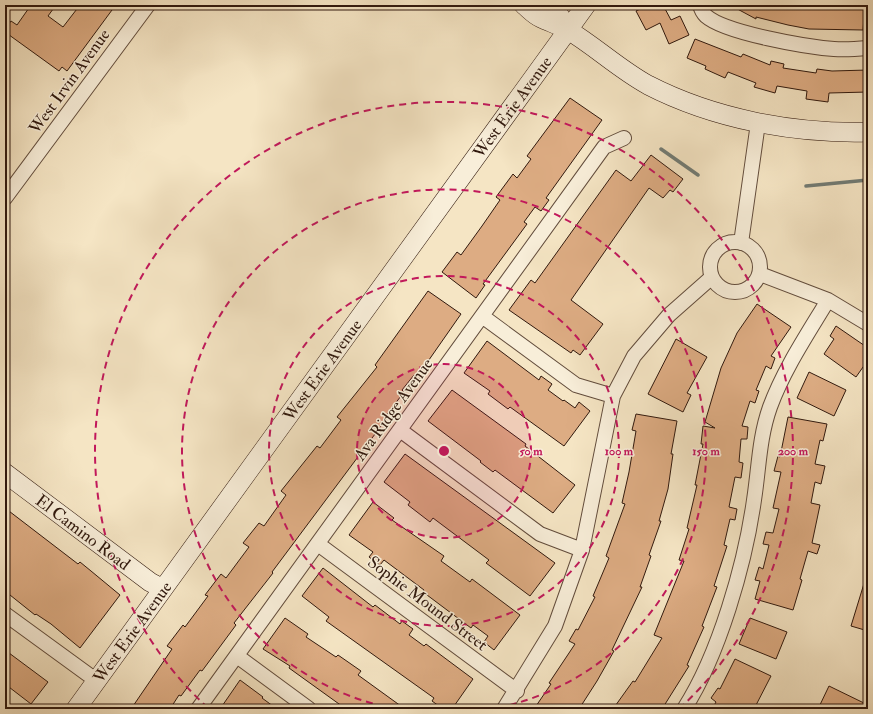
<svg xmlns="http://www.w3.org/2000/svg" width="873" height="714" font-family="'IM FELL Double Pica',serif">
<rect width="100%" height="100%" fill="#f5e5c4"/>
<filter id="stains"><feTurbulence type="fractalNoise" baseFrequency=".005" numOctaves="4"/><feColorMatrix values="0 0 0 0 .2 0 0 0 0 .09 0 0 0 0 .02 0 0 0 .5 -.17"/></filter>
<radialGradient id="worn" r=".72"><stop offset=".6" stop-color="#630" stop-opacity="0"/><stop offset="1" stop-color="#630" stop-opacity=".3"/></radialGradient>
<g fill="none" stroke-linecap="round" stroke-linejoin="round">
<path stroke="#727c75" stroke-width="3.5" d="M 661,149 L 698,175
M 806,186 L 868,180"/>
</g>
<path fill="#ddac83" stroke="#31190e" d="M 31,5 L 56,5 L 48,16 L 63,27 L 80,5 L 105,5 L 112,10 L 67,71 L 62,67 L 59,71 L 5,32 L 5,29 L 11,21 L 17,25 Z
M 648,5 L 663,5 L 671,20 L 680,16 L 689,35 L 669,44 L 660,23 L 646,30 L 636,11 Z
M 730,5 L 815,5 L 814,7 L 841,9 L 841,5 L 865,5 L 863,30 L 809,29 L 788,25 L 756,17 L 756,19 Z
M 695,39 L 741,57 L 743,54 L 770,65 L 771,61 L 784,64 L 783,68 L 816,73 L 817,69 L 832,71 L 868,70 L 868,92 L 829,93 L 828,102 L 806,99 L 807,91 L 777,86 L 775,93 L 754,87 L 756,83 L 728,72 L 725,78 L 705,69 L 706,66 L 687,58 Z
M 570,98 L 602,120 L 546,198 L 549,200 L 541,211 L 535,207 L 524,222 L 527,224 L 483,284 L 485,285 L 476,298 L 442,272 L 457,252 L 461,255 L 482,226 L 500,200 L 496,197 L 513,174 L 517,178 L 531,159 L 527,156 Z
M 651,155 L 683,179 L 673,192 L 670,190 L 663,198 L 649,188 L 571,300 L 603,324 L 580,355 L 573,350 L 571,353 L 509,310 L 531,280 L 535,283 L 616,170 L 631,181 Z
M 428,291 L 461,314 L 424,367 L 427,368 L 419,379 L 414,375 L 402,390 L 404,392 L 385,417 L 387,418 L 272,572 L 273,573 L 234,623 L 236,625 L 202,671 L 200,670 L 181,696 L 179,695 L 170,709 L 131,709 L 172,649 L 167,646 L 183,625 L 185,627 L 208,596 L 205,595 L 221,574 L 226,578 L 249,547 L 243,543 L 259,523 L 264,526 L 286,495 L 281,491 L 317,446 L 320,448 L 341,420 L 337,417 L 377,367 L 375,365 Z
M 757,304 L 791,327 L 771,356 L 775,358 L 771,369 L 766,366 L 756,390 L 759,391 L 755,403 L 750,401 L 742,426 L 748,427 L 747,439 L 741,439 L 739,462 L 743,463 L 741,478 L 735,477 L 729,507 L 737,509 L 735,520 L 730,519 L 724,545 L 727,546 L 714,586 L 717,587 L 702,626 L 704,627 L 687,665 L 689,666 L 662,709 L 613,709 L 633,681 L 635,682 L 662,638 L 654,635 L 684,561 L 679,560 L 689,529 L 687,528 L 697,485 L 695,485 L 703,444 L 701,444 L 703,426 L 715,428 L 705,422 L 721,368 L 737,333 Z
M 836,326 L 868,348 L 868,360 L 856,377 L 824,354 L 834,339 L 830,336 Z
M 676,339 L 707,357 L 687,393 L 691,395 L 683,412 L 648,394 Z
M 487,341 L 539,380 L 541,376 L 552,384 L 548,390 L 563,401 L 564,400 L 575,408 L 579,402 L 590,411 L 564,446 L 510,407 L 508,409 L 488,394 L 490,391 L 464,373 Z
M 809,372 L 846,390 L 834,416 L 797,398 Z
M 452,390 L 526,444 L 525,446 L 575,485 L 553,513 L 495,470 L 493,472 L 480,462 L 481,461 L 428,421 Z
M 636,414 L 677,421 L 671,454 L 673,454 L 668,489 L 659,521 L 661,521 L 649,555 L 651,556 L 640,587 L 642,587 L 612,650 L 614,651 L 597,681 L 579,709 L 534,709 L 551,684 L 549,683 L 575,644 L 569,641 L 576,629 L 578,630 L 595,597 L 593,596 L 609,558 L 606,556 L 625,504 L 622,503 L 629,472 L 636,431 L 632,430 Z
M 788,417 L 827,424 L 823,441 L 820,440 L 815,464 L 825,466 L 821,484 L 815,482 L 811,503 L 820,505 L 812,543 L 820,545 L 817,554 L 808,551 L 800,579 L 802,580 L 793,610 L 755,599 L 760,581 L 755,580 L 759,567 L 763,569 L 769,545 L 763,544 L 766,532 L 773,533 L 779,509 L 773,508 L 781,472 L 774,471 L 778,456 L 780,457 Z
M 405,454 L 555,563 L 530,596 L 486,563 L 489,560 L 433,518 L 430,522 L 408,505 L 410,502 L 384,482 Z
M 373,502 L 394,518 L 392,520 L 444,556 L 441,561 L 470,582 L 472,579 L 520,615 L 494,650 L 484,642 L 488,636 L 473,625 L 471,628 L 423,592 L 424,590 L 384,560 L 380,565 L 369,557 L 373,552 L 349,535 Z
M 5,508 L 78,564 L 80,562 L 91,571 L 120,595 L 80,648 L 51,624 L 36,614 L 35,615 L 5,591 Z
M 323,568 L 373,607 L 375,605 L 400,624 L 402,621 L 413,629 L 409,635 L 424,646 L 426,644 L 473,679 L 452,709 L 447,705 L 443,709 L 432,701 L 434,698 L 326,621 L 329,617 L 302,596 Z
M 866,577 L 868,578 L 868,631 L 851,626 Z
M 285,618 L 308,634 L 306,637 L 336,657 L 338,655 L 361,671 L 358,675 L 405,709 L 346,709 L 289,668 L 290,666 L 263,649 Z
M 750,618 L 787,632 L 776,659 L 739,644 Z
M 5,650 L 48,682 L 31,704 L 5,684 Z
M 735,659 L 771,676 L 754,709 L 712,709 L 716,702 L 711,698 L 718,688 L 720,689 Z
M 240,680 L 263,697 L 262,698 L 277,709 L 220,709 Z
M 829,686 L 868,705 L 868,709 L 818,709 Z"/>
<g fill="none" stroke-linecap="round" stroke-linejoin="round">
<g stroke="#624c3c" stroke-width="16">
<path id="street" d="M 700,5 C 701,9 703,13 706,16 C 725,33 807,47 834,49 C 845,50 857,49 868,48
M 5,198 L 148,5
M710 267a25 25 0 1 1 50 0a25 25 0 1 1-50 0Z
M 741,243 L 758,123
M 760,274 L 828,300 L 868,324
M 482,316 L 576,385 L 613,396
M 400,430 L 540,534 L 582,550
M 318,544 L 517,691
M 5,614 L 97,681
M 237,656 L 309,709
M 198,709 L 604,147 L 624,138
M 504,709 L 555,626 L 582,550 L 613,396 L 634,356 L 669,315 L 712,277
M 684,709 C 719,655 745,564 754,500 C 759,468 759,438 770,407 C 784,369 807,335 828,300"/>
</g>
<g stroke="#31190e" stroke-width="20">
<path id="secondary" d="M 524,5 C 529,9 534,15 541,18 C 549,22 559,25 568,30 C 596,47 619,69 648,85 C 714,119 794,134 868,132
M 553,5 L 568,30
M 5,473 L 150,582 L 163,589
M 76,709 L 586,5"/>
</g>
<use href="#street" stroke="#f8eed9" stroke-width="14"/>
<use href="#secondary" stroke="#f8eed9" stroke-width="19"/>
</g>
<circle cx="444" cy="451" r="87" fill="#c2185b" fill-opacity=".12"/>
<g fill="none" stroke="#c2185b" stroke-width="2" stroke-dasharray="7 5">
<circle cx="444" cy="451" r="87"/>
<circle cx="444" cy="451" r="175"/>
<path d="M396 709A262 262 0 1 1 492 709"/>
<path d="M208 708A349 349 0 1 1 680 708"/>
</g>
<g text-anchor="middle" stroke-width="3" stroke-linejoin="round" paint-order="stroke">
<g font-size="17" fill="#31190e" stroke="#f8eed9">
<text transform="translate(69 81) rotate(-54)" y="6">West Irvin Avenue</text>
<text transform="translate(512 107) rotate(-54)" y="6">West Erie Avenue</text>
<text transform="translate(322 370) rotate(-54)" y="6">West Erie Avenue</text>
<text transform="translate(393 409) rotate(-54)" y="6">Ava Ridge Avenue</text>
<text transform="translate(83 532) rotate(37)" y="6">El Camino Road</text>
<text transform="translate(428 603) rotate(37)" y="6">Sophie Mound Street</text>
<text transform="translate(132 632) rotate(-54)" y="6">West Erie Avenue</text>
</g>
</g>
<circle cx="444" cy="451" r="6" fill="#c2185b" stroke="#f8eed9" stroke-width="2"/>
<g font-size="12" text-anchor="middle" font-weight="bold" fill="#c2185b" stroke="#f8eed9" stroke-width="3" stroke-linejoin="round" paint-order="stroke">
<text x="531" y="455">50 m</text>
<text x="619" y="455">100 m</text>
<text x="706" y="455">150 m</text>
<text x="793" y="455">200 m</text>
</g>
<rect width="873" height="714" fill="none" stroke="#f5e5c4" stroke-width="20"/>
<rect x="6" y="6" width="861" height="702" fill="none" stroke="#31190e" stroke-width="2"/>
<rect x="10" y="10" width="853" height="694" fill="none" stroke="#31190e"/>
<rect width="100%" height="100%" filter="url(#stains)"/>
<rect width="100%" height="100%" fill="url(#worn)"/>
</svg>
